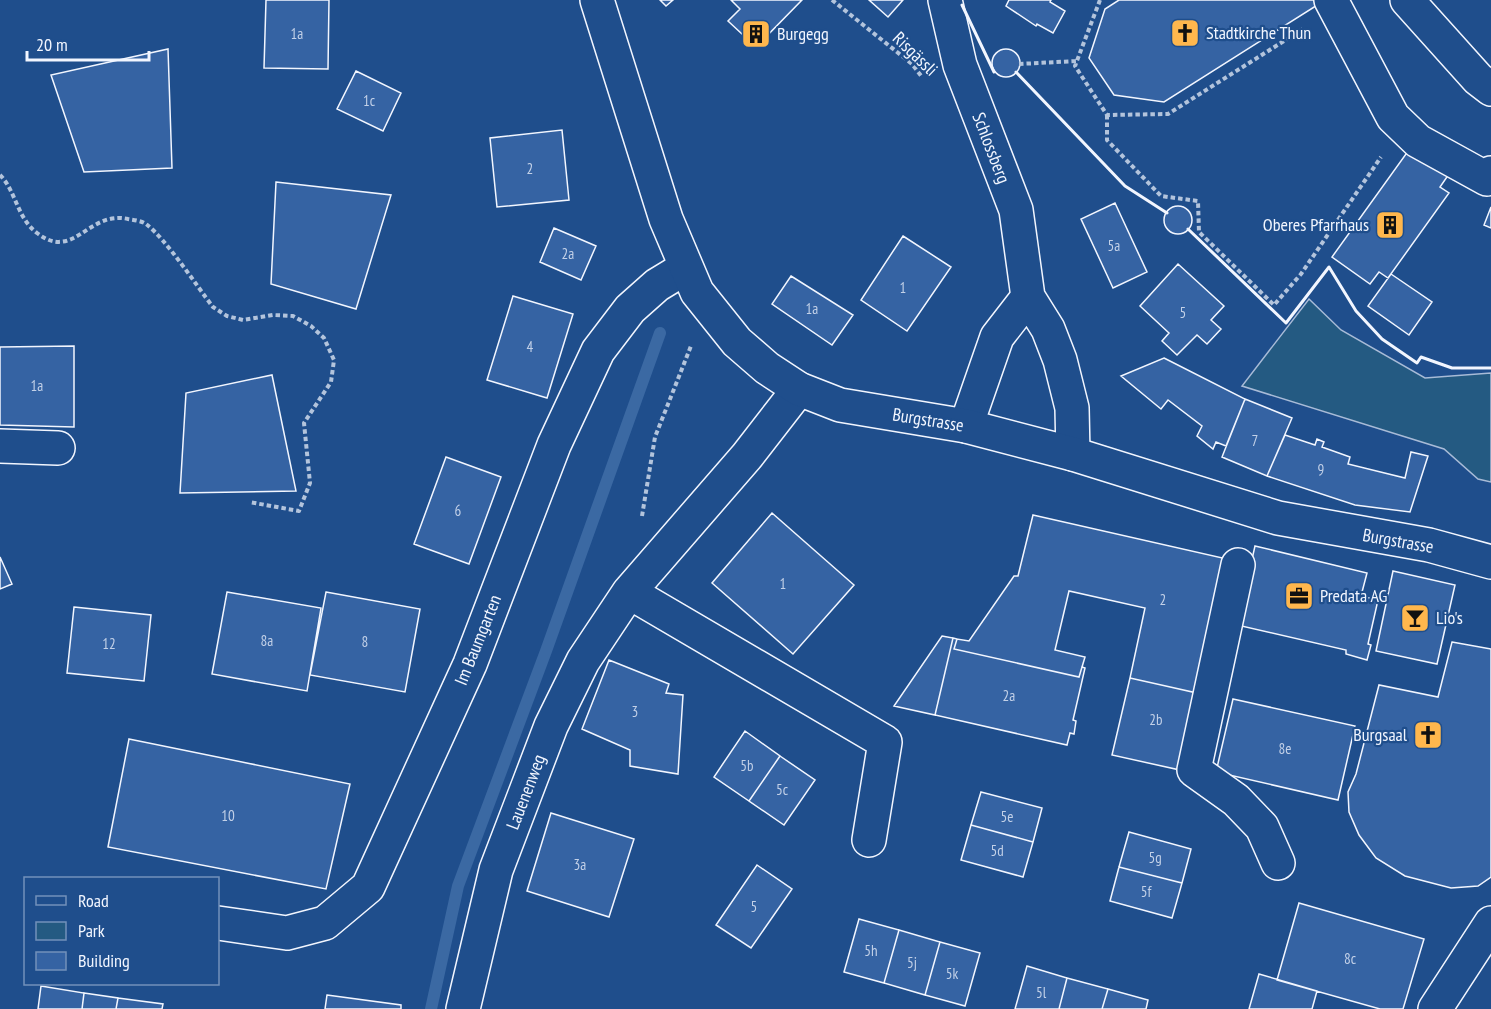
<svg xmlns="http://www.w3.org/2000/svg" width="1491" height="1009" font-family="'PT Sans Narrow',sans-serif">
<rect width="100%" height="100%" fill="#1f4e8c"/>
<path fill="#245a82" stroke="#a8bbd7" stroke-width="1.5" d="M 1309,299 L 1341,330 L 1425,378 L 1491,373 L 1491,482 L 1478,479 L 1444,449 L 1242,386 Z"/>
<g fill="none" stroke-linecap="round" stroke-linejoin="round">
<path stroke="#3b69a3" stroke-width="12" d="M 431,1009 L 458,886 L 546,651 L 660,333"/>
</g>
<path fill="#3563a3" stroke="#f2f6ff" stroke-width="1.5" d="M 266,0 L 329,0 L 328,69 L 264,68 Z
M 660,0 L 673,0 L 666,6 Z
M 731,0 L 802,0 L 756,47 L 728,21 L 740,9 Z
M 869,0 L 903,0 L 888,17 Z
M 1009,0 L 1051,0 L 1050,2 L 1065,11 L 1053,33 L 1037,24 L 1036,26 L 1006,6 Z
M 1119,0 L 1316,0 L 1319,4 L 1164,102 L 1114,95 L 1089,58 L 1105,9 Z
M 168,49 L 172,168 L 84,172 L 51,75 Z
M992 63a14 14 0 1 1 28 0a14 14 0 1 1-28 0Z
M 356,71 L 401,93 L 383,131 L 337,109 Z
M 562,130 L 569,200 L 497,207 L 490,138 Z
M 1411,147 L 1449,174 L 1440,187 L 1449,193 L 1388,278 L 1379,272 L 1370,284 L 1332,257 Z
M 276,182 L 391,195 L 356,309 L 271,284 Z
M 1115,203 L 1147,272 L 1113,288 L 1081,219 Z
M1164 220a14 14 0 1 1 28 0a14 14 0 1 1-28 0Z
M 1491,207 L 1491,228 L 1484,225 Z
M 554,228 L 596,246 L 581,280 L 540,262 Z
M 903,236 L 951,267 L 907,331 L 861,300 Z
M 1178,264 L 1224,306 L 1211,320 L 1221,329 L 1207,344 L 1197,335 L 1177,355 L 1162,341 L 1169,333 L 1140,306 Z
M 1391,274 L 1432,302 L 1409,335 L 1368,306 Z
M 791,276 L 853,315 L 832,345 L 772,304 Z
M 513,296 L 573,314 L 547,398 L 487,380 Z
M 74,346 L 74,427 L 0,425 L 0,347 Z
M 1164,358 L 1245,399 L 1226,446 L 1216,442 L 1213,449 L 1197,436 L 1202,426 L 1168,400 L 1161,409 L 1121,376 Z
M 272,375 L 296,491 L 180,493 L 186,393 Z
M 1245,399 L 1292,418 L 1267,476 L 1222,457 Z
M 1285,435 L 1315,445 L 1317,439 L 1324,442 L 1322,447 L 1350,457 L 1348,464 L 1405,478 L 1411,452 L 1428,456 L 1410,512 L 1355,505 L 1267,476 Z
M 446,457 L 501,477 L 469,564 L 414,544 Z
M 772,513 L 854,585 L 793,654 L 712,583 Z
M 1033,515 L 1227,559 L 1197,693 L 1130,678 L 1145,608 L 1069,591 L 1055,650 L 1085,657 L 1079,677 L 954,649 L 957,639 L 969,641 L 1014,576 L 1018,576 Z
M 1255,546 L 1367,573 L 1361,596 L 1378,600 L 1368,644 L 1371,645 L 1367,660 L 1346,654 L 1346,650 L 1237,625 Z
M 0,557 L 12,584 L 0,589 Z
M 1393,571 L 1455,585 L 1437,664 L 1376,651 Z
M 227,592 L 321,608 L 307,691 L 212,674 Z
M 326,592 L 420,609 L 405,692 L 310,675 Z
M 74,607 L 151,615 L 144,681 L 67,673 Z
M 942,636 L 953,638 L 935,715 L 894,706 Z
M 953,638 L 957,639 L 954,649 L 1079,677 L 1082,667 L 1085,668 L 1073,720 L 1076,721 L 1074,734 L 1070,733 L 1067,745 L 935,715 Z
M 1452,642 L 1491,649 L 1491,877 L 1478,886 L 1451,888 L 1405,876 L 1376,858 L 1359,835 L 1349,812 L 1348,792 L 1356,774 L 1379,685 L 1438,697 Z
M 609,660 L 669,684 L 666,693 L 683,695 L 678,774 L 630,766 L 630,750 L 582,729 Z
M 1130,678 L 1197,693 L 1180,770 L 1112,755 Z
M 1233,699 L 1355,726 L 1338,800 L 1216,772 Z
M 745,731 L 780,756 L 749,801 L 714,777 Z
M 129,739 L 350,784 L 326,889 L 108,847 Z
M 780,756 L 815,780 L 784,825 L 749,801 Z
M 981,792 L 1042,808 L 1033,842 L 971,825 Z
M 551,813 L 634,839 L 609,917 L 527,891 Z
M 971,825 L 1033,842 L 1023,877 L 961,860 Z
M 1129,832 L 1191,849 L 1182,883 L 1119,867 Z
M 757,865 L 792,889 L 751,948 L 716,925 Z
M 1119,867 L 1182,883 L 1172,918 L 1110,901 Z
M 1299,903 L 1424,939 L 1403,1009 L 1380,1009 L 1277,980 Z
M 859,919 L 899,930 L 884,983 L 844,972 Z
M 899,930 L 940,942 L 925,995 L 884,983 Z
M 940,942 L 980,953 L 965,1006 L 925,995 Z
M 1027,966 L 1067,978 L 1059,1009 L 1015,1009 Z
M 1259,974 L 1317,991 L 1312,1009 L 1249,1009 Z
M 1067,978 L 1108,989 L 1102,1009 L 1059,1009 Z
M 41,986 L 84,993 L 82,1009 L 38,1009 Z
M 1108,989 L 1148,1000 L 1146,1009 L 1102,1009 Z
M 84,993 L 118,998 L 116,1009 L 82,1009 Z
M 327,995 L 401,1005 L 401,1009 L 325,1009 Z
M 118,998 L 163,1004 L 162,1009 L 116,1009 Z"/>
<g fill="none" stroke-linecap="round" stroke-linejoin="round">
<g stroke="#f2f6ff" stroke-width="36">
<path id="minor" d="M 945,0 L 960,65 L 1016,210 L 1028,297 L 1048,329 L 1060,360 L 1072,408 L 1073,454
M 1331,0 L 1393,117 L 1418,141 L 1487,179 L 1491,173
M 1407,0 L 1478,79 L 1491,89
M 966,426 L 997,337 L 1028,297
M 0,446 L 58,448
M 1238,565 L 1194,770 L 1236,800 L 1262,827 L 1278,863
M 629,592 L 885,742 L 869,840
M 218,923 L 287,933 L 325,923 L 368,887 L 470,664 L 554,445 L 598,351 L 630,309 L 657,285 L 685,268
M 463,1009 L 496,870 L 551,726 L 583,661 L 629,592 L 747,456 L 799,389
M 1435,1009 L 1491,923"/>
</g>
<g stroke="#f2f6ff" stroke-width="36">
<path id="major" d="M 597,0 L 666,219 L 697,292 L 737,342 L 767,368 L 799,389 L 840,405 L 966,426 L 1073,454 L 1278,518 L 1429,545 L 1491,562"/>
</g>
<path stroke="#b3c4dc" stroke-width="4" stroke-dasharray="4.5 3" stroke-linecap="butt" d="M 832,0 L 912,64 L 922,77
M 1100,0 L 1075,66 L 1107,115 L 1168,114 L 1303,29
M 1019,64 L 1077,61
M 1107,115 L 1107,140 L 1161,196 L 1198,201 L 1199,232 L 1274,305 L 1301,274 L 1381,157
M 0,175 C 16,191 17,218 37,233 C 74,262 88,210 128,219 C 134,220 142,221 146,224 C 166,239 196,285 213,307 L 227,316 L 243,320 L 273,315 L 293,316 L 311,326 L 324,338 L 334,360 L 331,382 L 304,423 L 310,483 L 299,511 L 249,502
M 642,516 L 655,437 L 691,346"/>
<use href="#minor" stroke="#1f4e8c" stroke-width="33"/>
<use href="#major" stroke="#1f4e8c" stroke-width="33"/>
<path stroke="#f2f6ff" stroke-width="3" d="M 962,5 L 994,72
M 1016,72 L 1125,186 L 1167,213
M 1188,229 L 1286,323 L 1329,267 L 1356,311 L 1382,339 L 1417,363 L 1421,357 L 1452,368 L 1491,368"/>
</g>
<defs>
<g id="church-square" transform="scale(1.5)"><rect x="-9" y="-9" width="18" height="18" rx="4" fill="#ffb74d" stroke="#1f4e8c"/><path d="M-1.2-6h2.4v3.5h3.3v2.4h-3.3V6h-2.4V-.1h-3.3v-2.4h3.3Z" fill="#111"/></g>
<g id="building-square" transform="scale(1.5)"><rect x="-9" y="-9" width="18" height="18" rx="4" fill="#ffb74d" stroke="#1f4e8c"/><path d="M-4-6H4V6H1V3H-1V6H-4ZM-2.5-4.3h1.7v1.8h-1.7ZM.8-4.3h1.7v1.8H.8ZM-2.5-1h1.7V.8h-1.7ZM.8-1h1.7V.8H.8Z" fill="#111"/></g>
<g id="office-square" transform="scale(1.5)"><rect x="-9" y="-9" width="18" height="18" rx="4" fill="#ffb74d" stroke="#1f4e8c"/><path d="M-6-3h4V-5.5h4V-3h4V5H-6ZM-1-4.5V-3h2v-1.5ZM-6 0V1H6V0Z" fill="#111"/></g>
<g id="bar-square" transform="scale(1.5)"><rect x="-9" y="-9" width="18" height="18" rx="4" fill="#ffb74d" stroke="#1f4e8c"/><path d="M-6-5H6L.8 .8V4.5H3.5V6h-7V4.5H-.8V.8Z" fill="#111"/></g>
</defs>
<g fill-rule="evenodd">
<use href="#church-square" x="1185" y="33"/>
<use href="#building-square" x="756" y="34"/>
<use href="#building-square" x="1390" y="225"/>
<use href="#office-square" x="1299" y="596"/>
<use href="#bar-square" x="1415" y="618"/>
<use href="#church-square" x="1428" y="735"/>
</g>
<g text-anchor="middle" stroke-width="4.5" stroke-linejoin="round" paint-order="stroke">
<g font-size="15" fill="#c3d1e8">
<text x="297" y="39">1a</text>
<text x="369" y="106">1c</text>
<text x="530" y="174">2</text>
<text x="1114" y="251">5a</text>
<text x="568" y="259">2a</text>
<text x="903" y="293">1</text>
<text x="812" y="314">1a</text>
<text x="1183" y="318">5</text>
<text x="530" y="352">4</text>
<text x="37" y="391">1a</text>
<text x="1255" y="446">7</text>
<text x="1321" y="475">9</text>
<text x="458" y="516">6</text>
<text x="783" y="589">1</text>
<text x="1163" y="605">2</text>
<text x="267" y="646">8a</text>
<text x="365" y="647">8</text>
<text x="109" y="649">12</text>
<text x="1009" y="701">2a</text>
<text x="635" y="717">3</text>
<text x="1156" y="725">2b</text>
<text x="1285" y="754">8e</text>
<text x="747" y="771">5b</text>
<text x="782" y="795">5c</text>
<text x="228" y="821">10</text>
<text x="1007" y="822">5e</text>
<text x="997" y="856">5d</text>
<text x="1155" y="863">5g</text>
<text x="580" y="870">3a</text>
<text x="1146" y="897">5f</text>
<text x="754" y="912">5</text>
<text x="871" y="956">5h</text>
<text x="1350" y="964">8c</text>
<text x="912" y="968">5j</text>
<text x="952" y="979">5k</text>
<text x="1041" y="998">5l</text>
</g>
<g font-size="18" fill="#f2f6ff" stroke="#1f4e8c" text-anchor="start">
<text x="1206" y="39">Stadtkirche Thun</text>
<text x="777" y="40">Burgegg</text>
<text x="1369" y="231" text-anchor="end">Oberes Pfarrhaus</text>
<text x="1320" y="602">Predata AG</text>
<text x="1436" y="624">Lio's</text>
<text x="1407" y="741" text-anchor="end">Burgsaal</text>
</g>
<g font-size="18" fill="#f2f6ff" stroke="#1f4e8c">
<text transform="translate(915 54) rotate(44)" y="6">Risgässli</text>
<text transform="translate(991 148) rotate(69)" y="6">Schlossberg</text>
<text transform="translate(928 420) rotate(9)" y="6">Burgstrasse</text>
<text transform="translate(1398 541) rotate(10)" y="6">Burgstrasse</text>
<text transform="translate(478 640) rotate(-68)" y="6">Im Baumgarten</text>
<text transform="translate(526 792) rotate(-69)" y="6">Lauenenweg</text>
</g>
</g>
<rect x="24" y="877" width="195" height="108" fill="#1f4e8c" stroke="#7391ba" stroke-width="1.5"/>
<rect x="36" y="896" width="30" height="9" fill="#1f4e8c" stroke="#7391ba" stroke-width="1.5"/>
<text x="78" y="907" font-size="18" fill="#f2f6ff">Road</text>
<rect x="36" y="922" width="30" height="18" fill="#245a82" stroke="#7391ba" stroke-width="1.5"/>
<text x="78" y="937" font-size="18" fill="#f2f6ff">Park</text>
<rect x="36" y="952" width="30" height="18" fill="#3563a3" stroke="#7391ba" stroke-width="1.5"/>
<text x="78" y="967" font-size="18" fill="#f2f6ff">Building</text>
<path d="M27 51v9h122v-9" fill="none" stroke="#f2f6ff" stroke-width="3"/>
<text x="36" y="51" font-size="18" fill="#f2f6ff" stroke="#1f4e8c" stroke-width="4.5" paint-order="stroke">20 m</text>
</svg>
